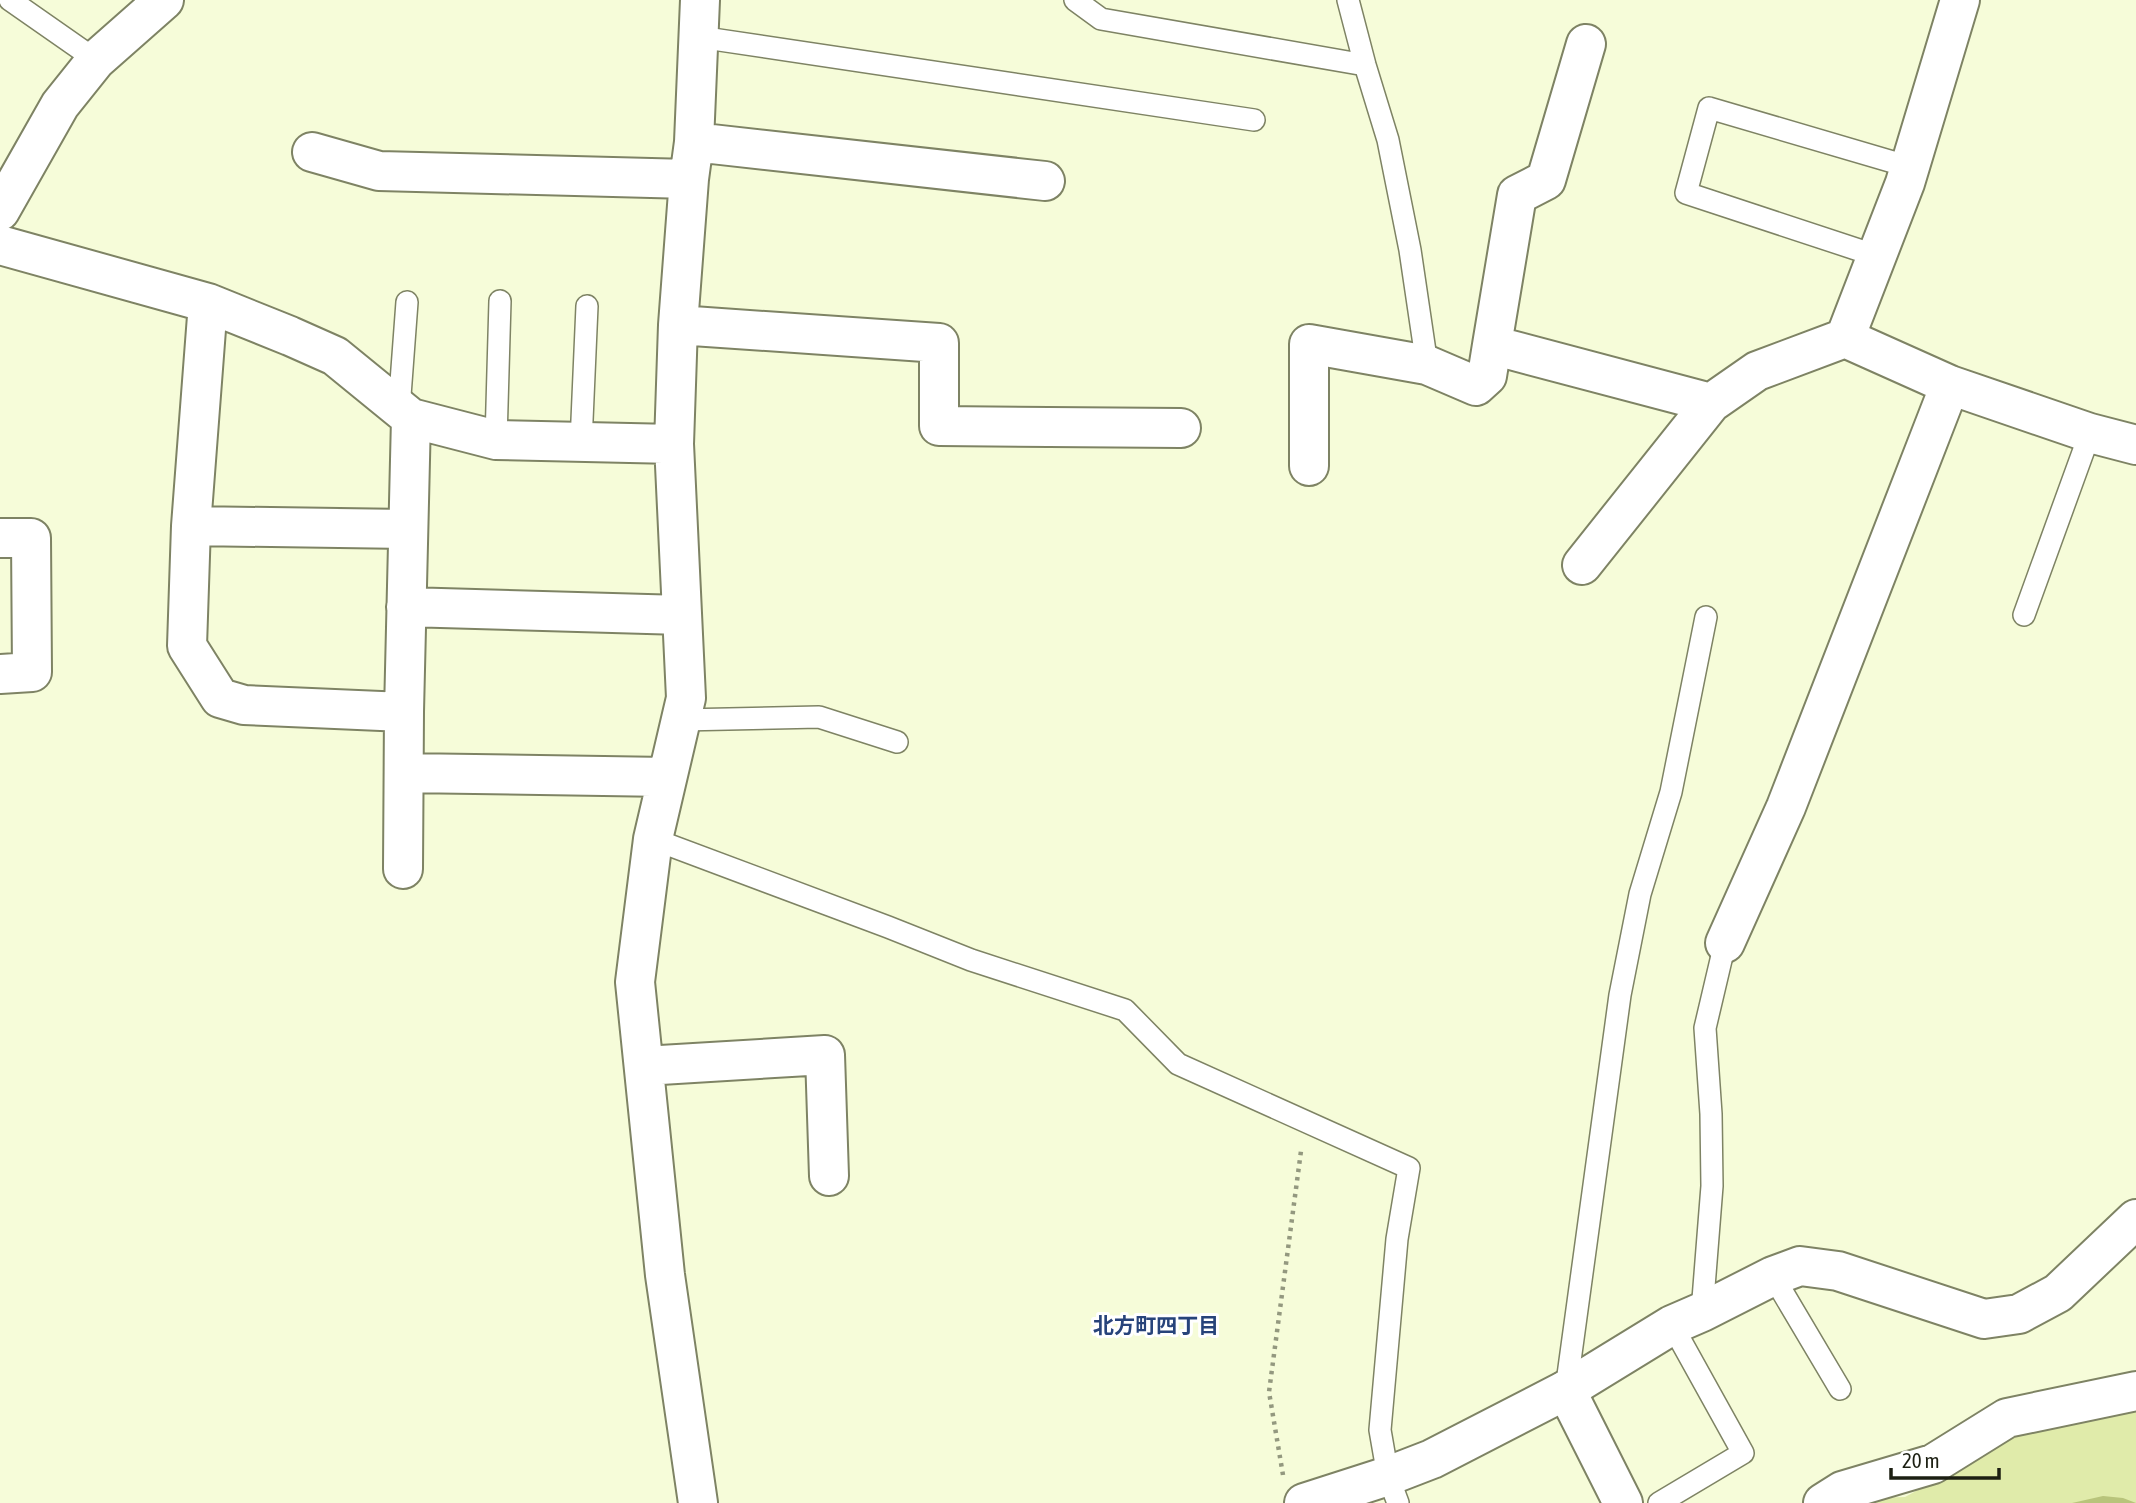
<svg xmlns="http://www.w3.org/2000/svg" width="2136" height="1503" font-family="'Asap Condensed','Noto Sans JP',sans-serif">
<rect width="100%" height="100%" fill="#f6fcd9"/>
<path fill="#e0ebaa" d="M 2136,1407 L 2136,1503 L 1866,1503 L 1875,1498 L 1905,1497 L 1927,1485 L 2006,1432 Z"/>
<path fill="#b8c47b" d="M 2103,1496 L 2123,1498 L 2136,1503 L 2072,1503 Z"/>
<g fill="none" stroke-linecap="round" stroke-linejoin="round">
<g stroke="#7e8364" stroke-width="24">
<path id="service" d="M 10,0 L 96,60
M 1075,0 L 1101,19 L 1365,65
M 1348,0 L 1365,65 L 1388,140 L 1410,250 L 1427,365
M 699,37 L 1254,120
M 1877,256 L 1686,193 L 1709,108 L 1910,167
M 399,409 L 407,302
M 496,440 L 500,301
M 581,443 L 587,306
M 2024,615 L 2090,433
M 681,720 L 819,717 L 897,742
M 653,839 L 888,927 L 971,960 L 1125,1010 L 1178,1064 L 1409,1168 L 1397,1239 L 1380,1430 L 1388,1476 L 1398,1503
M 1773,1276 L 1840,1389
M 1702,1312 L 1712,1186 L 1711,1114 L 1705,1028 L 1725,943
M 1566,1390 L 1620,995 L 1640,894 L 1671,792 L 1706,617
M 1659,1503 L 1743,1453 L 1672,1325"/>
</g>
<g stroke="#7e8364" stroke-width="42">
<path id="minor" d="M 694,142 L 1045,181
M 312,152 L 379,171 L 689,179
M 0,211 L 60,105 L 96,60 L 164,0
M 0,245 L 208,303 L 290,336 L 335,356 L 411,418 L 496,440 L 674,444
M 208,303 L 191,526 L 187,646 L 220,698 L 244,705 L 404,712
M 678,325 L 939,343 L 939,426 L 1181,428
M 1845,338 L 1950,385 L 2090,433 L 2136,445
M 1492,345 L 1517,195 L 1546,180 L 1586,44
M 1309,466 L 1309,344 L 1427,365 L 1476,386 L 1487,376 L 1492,345 L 1711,403
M 191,526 L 408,529
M 0,538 L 31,538 L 32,672 L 0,674
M 1582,565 L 1711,403 L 1757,371 L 1845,338 L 1905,183 L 1960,0
M 406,607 L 682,615
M 404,773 L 667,777
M 403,869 L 404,712 L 411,418
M 1725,943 L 1786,807 L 1950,385
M 644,1066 L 825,1055 L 829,1176
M 1566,1390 L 1623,1503
M 698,1503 L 665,1275 L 635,982 L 653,839 L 686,698 L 674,444 L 678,325 L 689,179 L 694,142 L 700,0
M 1823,1503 L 1842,1491 L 1933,1464 L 2007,1418 L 2136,1391"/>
</g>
<g stroke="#7e8364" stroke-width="42">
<path id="tertiary" d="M 1304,1503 L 1388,1476 L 1432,1459 L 1566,1390 L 1672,1325 L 1702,1312 L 1773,1276 L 1800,1266 L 1838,1271 L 1984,1319 L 2019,1314 L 2058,1293 L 2136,1219"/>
</g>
<path stroke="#93987f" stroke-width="4.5" stroke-dasharray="3.5 5" stroke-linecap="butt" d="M 1283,1475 L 1269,1392 L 1301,1151"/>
<use href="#service" stroke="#fff" stroke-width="21"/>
<use href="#minor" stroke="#fff" stroke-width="38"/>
<use href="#tertiary" stroke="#fff" stroke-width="38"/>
</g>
<g text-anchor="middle" stroke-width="6" stroke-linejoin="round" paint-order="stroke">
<g font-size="21" font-weight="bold" fill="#27437a" stroke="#fff">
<text x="1156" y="1333">北方町四丁目</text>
</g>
</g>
<path d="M1891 1468v10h108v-10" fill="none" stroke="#1c1f12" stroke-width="3.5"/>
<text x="1902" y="1468" font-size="21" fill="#1c1f12" stroke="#ffffff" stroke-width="5" paint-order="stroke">20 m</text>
</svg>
